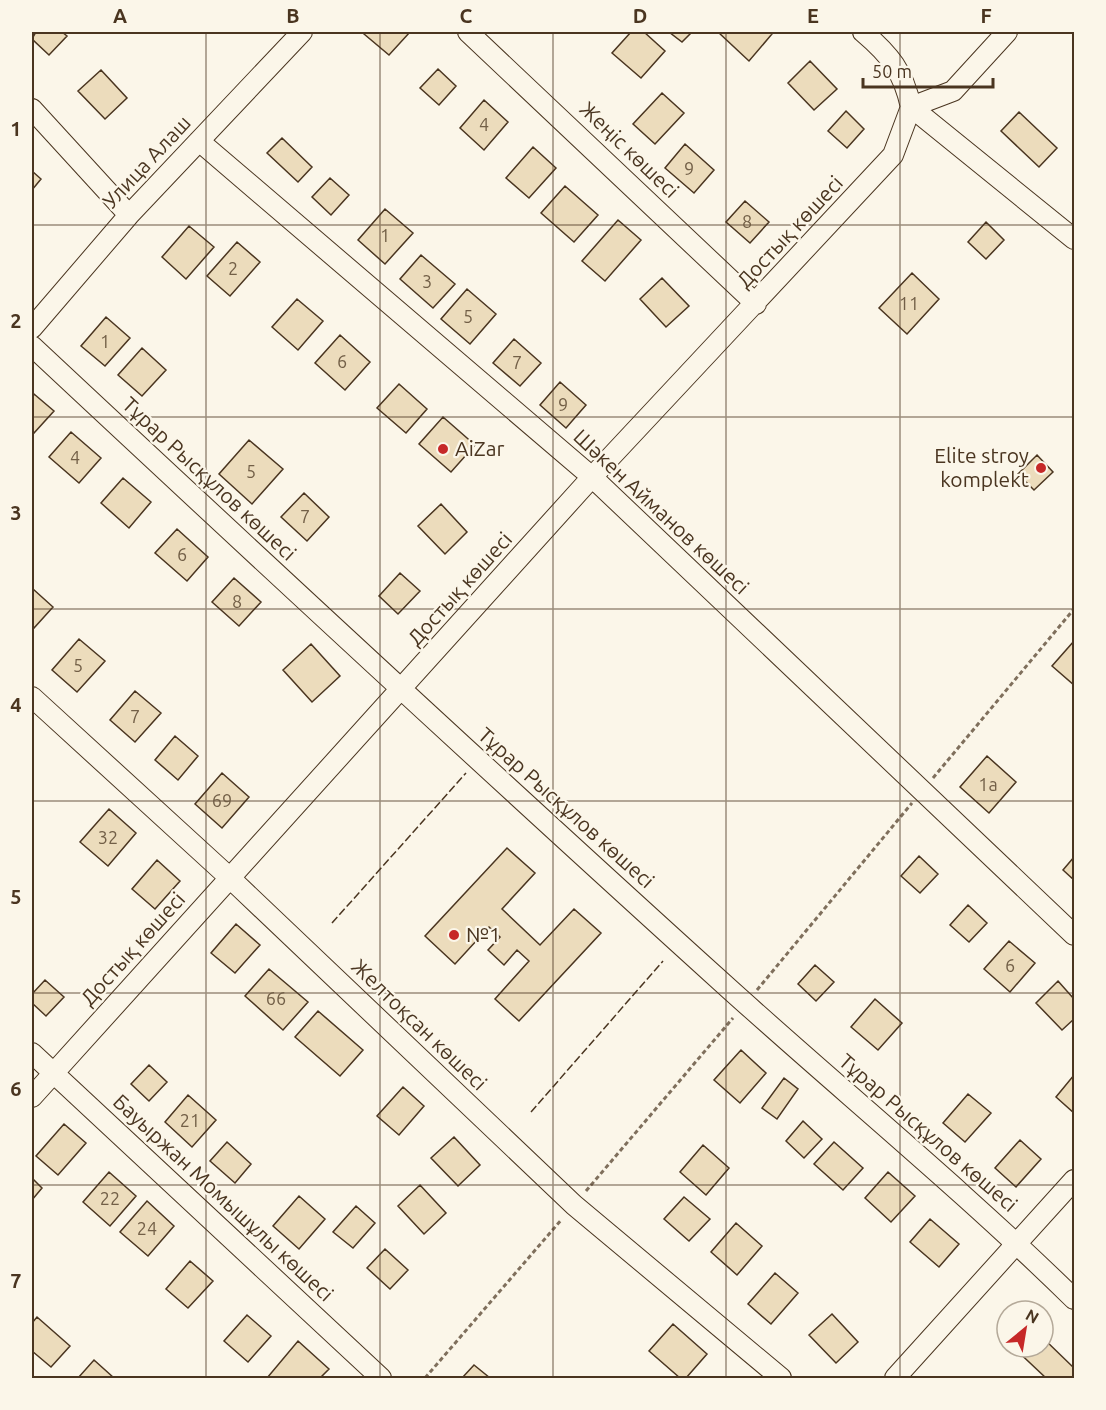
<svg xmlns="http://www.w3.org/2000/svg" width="1106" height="1410" font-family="Ubuntu,sans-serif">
<rect width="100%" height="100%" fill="#fbf6e9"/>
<path fill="#ecdcbc" stroke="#4a3520" stroke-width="1.5" d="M 36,32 L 62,32 L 67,36 L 49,55 L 32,39 Z
M 366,32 L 410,32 L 389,55 L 364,34 Z
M 631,32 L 644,32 L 665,51 L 641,78 L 612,53 Z
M 669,32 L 692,32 L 682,42 Z
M 718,32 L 769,32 L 772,34 L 749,61 Z
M 810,61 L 837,89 L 814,110 L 788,83 Z
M 438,69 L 456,86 L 439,105 L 420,88 Z
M 101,70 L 127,98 L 105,119 L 78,91 Z
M 662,93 L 684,113 L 655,144 L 633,124 Z
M 484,100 L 508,122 L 484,150 L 460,128 Z
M 846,111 L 864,129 L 847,148 L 828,131 Z
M 1019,112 L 1057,148 L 1039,167 L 1001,131 Z
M 282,138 L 312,167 L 298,182 L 267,153 Z
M 685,144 L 714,170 L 694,193 L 665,168 Z
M 533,147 L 556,168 L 529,198 L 506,178 Z
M 32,171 L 41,179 L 32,190 Z
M 330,178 L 349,195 L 331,215 L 312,197 Z
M 565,186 L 598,215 L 574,242 L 541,213 Z
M 745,201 L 769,222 L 750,243 L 726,222 Z
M 385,209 L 413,233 L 385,264 L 358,240 Z
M 618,220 L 641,240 L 605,281 L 582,261 Z
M 986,222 L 1004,240 L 986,259 L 968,242 Z
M 189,226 L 214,247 L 186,279 L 162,257 Z
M 237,242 L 260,262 L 230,296 L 207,276 Z
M 421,255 L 455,284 L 433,308 L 400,279 Z
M 912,273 L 939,299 L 907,334 L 879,308 Z
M 662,278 L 689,306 L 666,327 L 640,299 Z
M 467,289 L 496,314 L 470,344 L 441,319 Z
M 297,299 L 323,321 L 298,350 L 272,327 Z
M 106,317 L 130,338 L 105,366 L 81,346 Z
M 340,335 L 370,362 L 345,390 L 315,363 Z
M 514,339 L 541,363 L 520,386 L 493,363 Z
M 142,348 L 166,370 L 142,396 L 118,375 Z
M 560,382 L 586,405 L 566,428 L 540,405 Z
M 399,384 L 427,409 L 406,433 L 377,408 Z
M 34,394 L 54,411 L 34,433 L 32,430 L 32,397 Z
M 443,417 L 475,445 L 451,472 L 419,444 Z
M 71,432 L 101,458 L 79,483 L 49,457 Z
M 249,440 L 283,469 L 252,504 L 219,474 Z
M 1037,455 L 1053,472 L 1034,490 L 1018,474 Z
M 123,478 L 151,502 L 129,528 L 101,503 Z
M 304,493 L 329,517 L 307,541 L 281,517 Z
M 441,504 L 467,532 L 445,554 L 418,526 Z
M 177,529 L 208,557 L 187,581 L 155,553 Z
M 400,573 L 420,591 L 398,614 L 379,596 Z
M 234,578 L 261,602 L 239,626 L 212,602 Z
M 33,589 L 53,607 L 34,628 L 32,625 Z
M 79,639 L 105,661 L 77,692 L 52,670 Z
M 1074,641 L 1074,685 L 1052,666 Z
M 311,644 L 340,676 L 312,702 L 283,670 Z
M 135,691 L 161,713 L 135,742 L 110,720 Z
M 175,736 L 198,756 L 178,780 L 155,760 Z
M 987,756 L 1016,782 L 989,813 L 960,787 Z
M 222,773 L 249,797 L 222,828 L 195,804 Z
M 109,809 L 136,833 L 108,866 L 80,842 Z
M 507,848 L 535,873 L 502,909 L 540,945 L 574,909 L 601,933 L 519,1021 L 495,999 L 529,961 L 517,950 L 504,965 L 488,950 L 500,937 L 489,927 L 455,964 L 425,936 Z
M 919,856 L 938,874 L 920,893 L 901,876 Z
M 1074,857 L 1074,880 L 1063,870 Z
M 157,860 L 180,881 L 155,909 L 132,889 Z
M 968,905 L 987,923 L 969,942 L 950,925 Z
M 236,924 L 260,945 L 235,973 L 211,953 Z
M 1009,941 L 1035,963 L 1010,992 L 984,969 Z
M 815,965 L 834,982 L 816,1001 L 798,984 Z
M 269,969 L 308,1002 L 283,1030 L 245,996 Z
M 45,980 L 64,997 L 46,1016 L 32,1003 L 32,994 Z
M 1058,981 L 1074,999 L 1074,1019 L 1062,1030 L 1036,1003 Z
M 875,999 L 902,1023 L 878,1050 L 851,1027 Z
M 318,1011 L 363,1050 L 340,1076 L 295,1037 Z
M 741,1050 L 766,1073 L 740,1103 L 714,1080 Z
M 149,1065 L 167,1082 L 149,1101 L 131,1084 Z
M 1074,1075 L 1074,1113 L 1056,1097 Z
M 784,1078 L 798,1089 L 777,1119 L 762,1108 Z
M 403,1087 L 424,1106 L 399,1135 L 377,1116 Z
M 968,1094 L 991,1113 L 965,1142 L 943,1123 Z
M 188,1095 L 216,1120 L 192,1147 L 165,1122 Z
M 803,1121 L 822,1139 L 804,1158 L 786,1141 Z
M 64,1124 L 86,1143 L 58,1175 L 36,1156 Z
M 454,1137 L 480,1165 L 458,1186 L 431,1158 Z
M 1020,1140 L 1041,1159 L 1016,1187 L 995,1168 Z
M 227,1142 L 251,1164 L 235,1183 L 210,1161 Z
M 834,1142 L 863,1168 L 843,1190 L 814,1164 Z
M 703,1145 L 729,1168 L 706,1195 L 680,1172 Z
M 109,1172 L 136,1196 L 110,1226 L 83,1202 Z
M 888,1172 L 915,1196 L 891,1222 L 865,1198 Z
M 32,1178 L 42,1188 L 32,1200 Z
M 420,1185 L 446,1213 L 424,1234 L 398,1206 Z
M 299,1196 L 325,1219 L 299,1249 L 273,1226 Z
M 684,1197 L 710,1219 L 689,1241 L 664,1219 Z
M 147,1201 L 174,1226 L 148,1256 L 120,1232 Z
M 356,1206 L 375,1223 L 353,1248 L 333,1232 Z
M 930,1219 L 959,1244 L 939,1267 L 910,1242 Z
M 736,1223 L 762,1246 L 737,1275 L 711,1252 Z
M 385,1249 L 408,1270 L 390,1289 L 367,1268 Z
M 190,1261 L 213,1281 L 188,1308 L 166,1289 Z
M 775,1273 L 798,1293 L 771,1324 L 748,1304 Z
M 832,1314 L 858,1342 L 836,1363 L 809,1335 Z
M 247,1315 L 271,1336 L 248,1362 L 224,1341 Z
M 37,1317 L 70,1346 L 51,1367 L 32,1351 L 32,1323 Z
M 673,1324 L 707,1354 L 686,1378 L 680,1378 L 649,1351 Z
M 1043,1338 L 1074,1368 L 1074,1378 L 1046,1378 L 1013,1347 L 1043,1347 Z
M 298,1341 L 329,1369 L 320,1378 L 267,1378 Z
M 94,1360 L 114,1378 L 78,1378 Z
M 474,1365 L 490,1378 L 462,1378 Z"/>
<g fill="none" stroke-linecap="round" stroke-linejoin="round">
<g stroke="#4a3520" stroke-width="22">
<path id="minor" d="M 468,32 L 756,304
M 863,32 C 890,55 903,71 911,107 L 1074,239
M 32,109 L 129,215
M 199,141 L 592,477 L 1074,935
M 32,328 L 129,215 L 302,32
M 32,346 C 262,561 493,775 726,986 C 842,1091 963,1190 1074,1299
M 32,697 L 230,878 L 574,1205 L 781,1378
M 32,1053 L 381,1378
M 32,1097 L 592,477 L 893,155 L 911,107 L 953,91 L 1007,32
M 895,1378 L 1074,1180"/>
</g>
<path stroke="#7f6f5c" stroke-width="3" stroke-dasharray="4.5 3" stroke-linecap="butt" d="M 933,778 L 1074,609
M 757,990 L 912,803
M 586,1191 L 733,1018
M 425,1378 L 562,1219"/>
<use href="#minor" stroke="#fbf6e9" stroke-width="20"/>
<path stroke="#4a3520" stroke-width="1.5" stroke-dasharray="8 3" stroke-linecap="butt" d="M 332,923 L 466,773
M 531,1112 L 663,961"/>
</g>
<path fill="none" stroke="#4a3520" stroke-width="1.5" stroke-opacity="0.55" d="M 206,32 L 206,1378M 380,32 L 380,1378M 553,32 L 553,1378M 726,32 L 726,1378M 900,32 L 900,1378M 32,225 L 1074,225M 32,417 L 1074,417M 32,609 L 1074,609M 32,801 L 1074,801M 32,993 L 1074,993M 32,1185 L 1074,1185"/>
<g fill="#c62828" stroke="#fbf6e9" stroke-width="2">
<circle cx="443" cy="449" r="6"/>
<circle cx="1041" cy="468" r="6"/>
<circle cx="454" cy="935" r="6"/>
</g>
<g text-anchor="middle" stroke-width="4.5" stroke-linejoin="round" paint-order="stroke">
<g font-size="18" fill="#725f47">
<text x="484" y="131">4</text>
<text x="689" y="175">9</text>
<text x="747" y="228">8</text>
<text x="385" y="242">1</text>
<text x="233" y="275">2</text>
<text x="427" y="288">3</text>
<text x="909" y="310">11</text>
<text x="468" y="323">5</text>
<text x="105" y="348">1</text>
<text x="342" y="368">6</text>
<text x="517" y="369">7</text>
<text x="563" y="411">9</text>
<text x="75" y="464">4</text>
<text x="251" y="478">5</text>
<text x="305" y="523">7</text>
<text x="182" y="561">6</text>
<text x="237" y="608">8</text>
<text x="78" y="672">5</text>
<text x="135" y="723">7</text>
<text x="988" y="791">1а</text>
<text x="222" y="807">69</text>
<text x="108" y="844">32</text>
<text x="1010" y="972">6</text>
<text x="276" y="1005">66</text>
<text x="190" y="1127">21</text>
<text x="110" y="1205">22</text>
<text x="147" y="1235">24</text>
</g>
<g font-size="21" fill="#4a3520" stroke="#fbf6e9">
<text transform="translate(629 150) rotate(44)" y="7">Жеңіс көшесі</text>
<text transform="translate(147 162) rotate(-47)" y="7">Улица Алаш</text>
<text transform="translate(790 232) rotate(-47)" y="7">Достық көшесі</text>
<text transform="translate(209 479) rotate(43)" y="7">Тұрар Рысқұлов көшесі</text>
<text transform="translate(661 512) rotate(43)" y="7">Шәкен Айманов көшесі</text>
<text transform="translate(460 589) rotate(-48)" y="7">Достық көшесі</text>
<text transform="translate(566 808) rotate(42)" y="7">Тұрар Рысқұлов көшесі</text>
<text transform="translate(133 949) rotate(-48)" y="7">Достық көшесі</text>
<text transform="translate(419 1025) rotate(44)" y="7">Желтоқсан көшесі</text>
<text transform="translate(928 1133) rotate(41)" y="7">Тұрар Рысқұлов көшесі</text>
<text transform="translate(223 1198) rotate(43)" y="7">Бауыржан Момышұлы көшесі</text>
</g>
<g font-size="21" fill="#4a3520" stroke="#fbf6e9" text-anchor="start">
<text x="455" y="456">AiZar</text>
<text x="1029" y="463" text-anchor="end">Elite stroy<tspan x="1029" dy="24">komplekt</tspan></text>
<text x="466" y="942">№1</text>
</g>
</g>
<rect width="1106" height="1410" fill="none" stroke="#fbf6e9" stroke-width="66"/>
<g transform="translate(1025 1329) rotate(30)"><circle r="28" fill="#fbf6e9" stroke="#b4a999" stroke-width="1.5"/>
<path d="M0-4.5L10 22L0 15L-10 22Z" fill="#c62828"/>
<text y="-9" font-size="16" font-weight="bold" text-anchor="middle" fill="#4a3520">N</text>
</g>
<path d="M863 78v9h130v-9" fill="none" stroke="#4a3520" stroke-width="3"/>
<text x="872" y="78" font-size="18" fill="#4a3520" stroke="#fbf6e9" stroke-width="4.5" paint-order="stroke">50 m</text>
<rect x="33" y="33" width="1040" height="1344" fill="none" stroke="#4a3520" stroke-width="2"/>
<g font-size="20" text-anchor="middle" font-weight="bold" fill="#4a3520">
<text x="120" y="23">A</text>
<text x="293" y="23">B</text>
<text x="466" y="23">C</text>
<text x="640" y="23">D</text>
<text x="813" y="23">E</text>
<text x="986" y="23">F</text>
<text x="16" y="136">1</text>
<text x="16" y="328">2</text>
<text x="16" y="520">3</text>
<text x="16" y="712">4</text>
<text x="16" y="904">5</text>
<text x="16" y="1096">6</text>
<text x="16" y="1288">7</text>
</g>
</svg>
